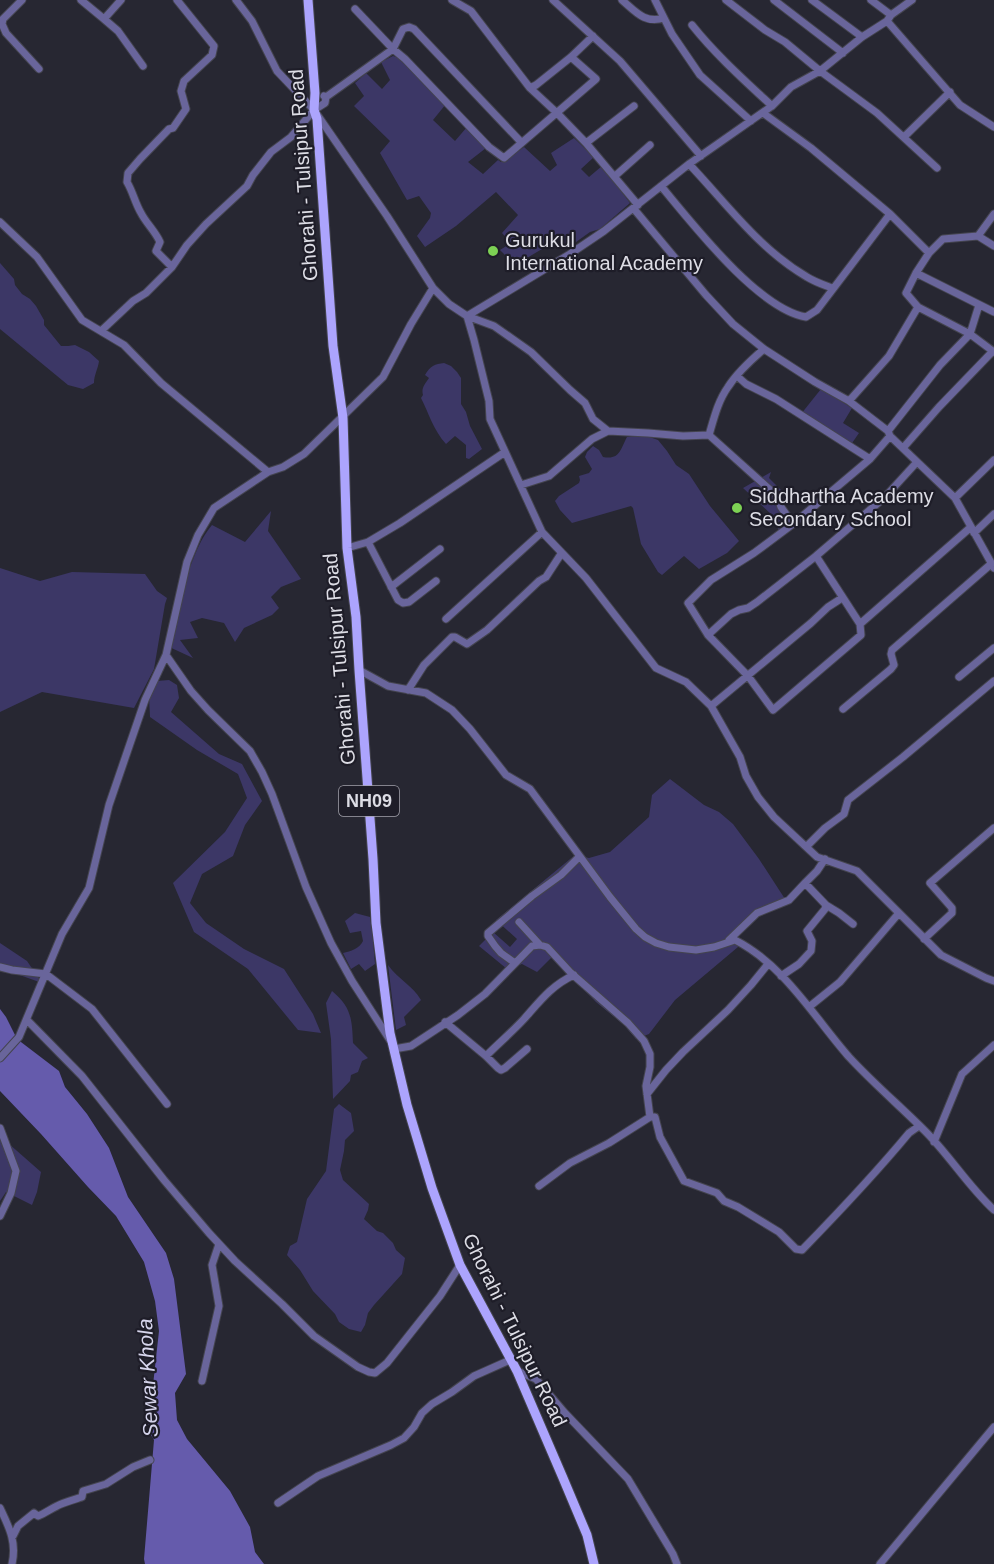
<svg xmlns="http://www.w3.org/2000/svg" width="994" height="1564" font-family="Arial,sans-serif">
<rect width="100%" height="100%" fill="#272732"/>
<path fill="#3c3766" d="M 393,56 L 405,60 L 446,104 L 433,120 L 455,141 L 467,127 L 486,148 L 468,162 L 483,174 L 498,160 L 501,162 L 505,161 L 524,147 L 550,171 L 557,165 L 551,153 L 574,138 L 594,157 L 581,169 L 589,177 L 602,166 L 630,203 L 600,229 L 590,232 L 569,247 L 559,239 L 515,265 L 500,250 L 511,243 L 502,233 L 518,215 L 496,192 L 456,226 L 425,247 L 417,236 L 430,218 L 431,213 L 419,196 L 407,200 L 380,153 L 390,141 L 354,106 L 364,96 L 355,83 L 366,73 L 382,89 L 390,80 L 381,62 Z
M 0,263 L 14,279 L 15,285 L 22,294 L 30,299 L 36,306 L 44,320 L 44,325 L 61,346 L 68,346 L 75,345 L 89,352 L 99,361 C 98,369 94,375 94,383 L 83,389 L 68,385 L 0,329 Z
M 444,363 L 451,366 L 457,372 L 461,378 L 461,404 L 466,412 L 470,426 L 482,449 L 469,459 L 466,458 L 466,445 L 455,436 L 446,444 C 434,431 429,414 421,398 L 423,395 C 421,388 425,384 429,378 L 425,375 C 430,366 435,364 444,363 Z
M 821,389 L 852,408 L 843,423 L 859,433 L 850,446 L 801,414 Z
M 644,435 L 658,440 L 667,451 L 676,465 L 689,474 L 710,506 L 739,541 L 727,553 L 699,569 L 684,556 L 662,575 L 658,572 L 641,544 L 633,508 L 631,506 L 572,523 L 560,510 L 555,501 L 559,496 L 579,483 L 580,480 L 579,476 L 589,473 L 592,469 L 585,457 L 587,452 L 593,446 L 599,450 L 603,457 C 620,460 620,450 627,437 Z
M 771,472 L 769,478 L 782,491 L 784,516 L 779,531 L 771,514 L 743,488 Z
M 271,511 L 268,531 L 301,579 L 281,587 L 271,597 L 279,608 L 272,615 L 244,628 L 235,642 L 224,623 L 202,618 L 190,622 L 198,638 L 180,640 L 193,658 L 165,645 C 173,618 180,593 190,567 C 196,552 201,538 212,525 L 245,542 Z
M 0,568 L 40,581 L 72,572 L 145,574 L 157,591 L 167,598 L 165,604 L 154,669 L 134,708 L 42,692 L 0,712 Z
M 169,680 L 177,685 L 179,698 L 171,712 L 219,754 L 242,764 L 262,801 L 245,825 L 233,856 L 202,874 L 190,903 L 206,923 L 244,949 L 284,969 L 313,1014 L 321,1033 L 298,1030 L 248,969 L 194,932 L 173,883 L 225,832 L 247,798 L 238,774 L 197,750 L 150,717 L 149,696 L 157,681 Z
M 670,779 L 704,805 L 719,812 L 733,824 L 759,859 L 785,899 L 761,908 L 734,931 L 738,947 L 675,1000 L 649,1034 L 636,1039 L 624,1025 L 596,1002 L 552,957 L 537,972 L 522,964 L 507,969 L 479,946 L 493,932 L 510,947 L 517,939 L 496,920 L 575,855 L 589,858 L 610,852 L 649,817 L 652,795 Z
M 355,913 L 370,917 L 372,929 L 375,964 L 365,971 L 359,964 L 351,969 L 343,953 C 351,951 359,949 363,941 L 361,931 L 350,933 L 345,921 Z
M 0,943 L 27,961 L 42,983 L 0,968 Z
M 388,965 C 398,979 413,986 421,1000 L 404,1017 L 406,1025 L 396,1030 Z
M 332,991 C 351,1007 352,1018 353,1043 L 368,1058 L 362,1061 L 358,1072 L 351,1075 L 350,1081 L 333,1099 L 331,1039 L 326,1003 Z
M 339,1104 L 351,1113 L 354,1131 L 345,1140 L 344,1151 L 340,1170 L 343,1180 L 369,1204 L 368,1210 L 364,1219 L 377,1231 L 383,1233 L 393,1243 L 396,1250 L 405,1258 L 402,1274 L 374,1305 L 368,1313 L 365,1325 L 361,1332 L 349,1329 L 339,1322 L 335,1314 L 313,1291 L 300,1270 L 287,1255 L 290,1246 L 297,1242 L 307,1199 L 326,1171 L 334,1109 Z
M 0,1136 L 41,1172 L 37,1192 L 32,1205 L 6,1192 L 0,1201 Z"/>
<path fill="#655bac" d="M 0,1009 L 6,1017 L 17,1039 L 59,1071 L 65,1087 L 87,1114 L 109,1148 L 128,1197 L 166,1253 L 174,1279 L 186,1374 L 175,1393 L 177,1420 L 187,1439 L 230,1491 L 250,1527 L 255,1552 L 264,1564 L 145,1564 L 144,1559 L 154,1440 L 148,1430 L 159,1331 L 155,1301 L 144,1262 L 116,1216 L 88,1187 L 41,1134 L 0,1091 Z"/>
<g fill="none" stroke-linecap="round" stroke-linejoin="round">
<g stroke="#44444f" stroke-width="9">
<path id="minor" d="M 22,0 L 3,19 L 2,24 L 6,33 L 39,69
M 81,0 L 104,19
M 121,0 L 104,19 L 118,31 L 143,66
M 236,0 L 252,21 L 277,71 L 314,110 L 387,216 L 433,288 L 449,304 L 467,316 L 474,340 L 489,401 L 490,419 L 542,532 L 586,578 L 656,668 L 686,682 L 711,706 L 740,757 L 746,776 L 758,797 L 774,817 L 817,857 L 857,871 L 941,955 L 986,978 L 994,981
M 452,0 L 471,11 L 530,88 L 557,113 L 586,143 L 638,205
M 553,0 L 620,61 L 701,156
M 622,0 C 636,12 645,24 664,18
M 655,0 L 672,34 L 700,75 L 751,121
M 726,0 L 765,30 L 785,42 L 820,71 L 877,113 L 937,168
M 774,0 L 843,53
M 812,0 L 862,37
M 871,0 L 891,15
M 355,9 L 393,49 L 403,29 L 409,27 L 414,29 L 521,142
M 887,21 L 960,105 L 994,127
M 692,25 C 715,54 744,80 772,106
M 530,88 L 536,85 L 571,57 L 593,36
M 326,97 L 393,49 L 405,59 L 489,147 L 504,158 L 596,79 L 571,57
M 763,113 L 811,148 L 890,214 L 929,253 L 916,273 L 994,312
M 905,136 L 950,92
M 586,143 L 634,106
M 689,164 C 727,204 759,249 807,277 C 815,282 824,285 832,288
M 615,176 L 650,145
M 661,186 C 692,223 758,309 806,317 L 817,310 L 890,214
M 634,209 L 706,295 L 733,324 L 764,349 L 815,382 L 849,401 L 888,431 L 890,436 L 955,498 L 994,568
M 0,222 L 37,257 L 82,320 L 124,345 L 161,383 L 268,472
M 978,236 L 994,246
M 929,253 L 943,239 L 978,236 L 994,214
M 172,267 L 156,251 L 160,242 C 155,231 146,223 141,213 C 135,203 133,192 127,182 L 128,173 L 140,159 L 169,129 L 173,128 L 186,109 L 181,91 L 184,81 L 212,55 L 214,46 L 177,0
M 918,307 L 970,334 L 994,352
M 467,316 L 570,254 L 604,231 L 689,164 L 772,106 L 791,87 L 820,71 L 862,37 L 887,21 L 891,15 L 912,0
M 467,316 L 494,326 L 531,352 L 570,390 L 585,403 L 593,419 L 608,431
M 101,331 L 133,301 L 146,293 L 172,267 L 187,245 L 206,224 L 247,186 L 253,175 L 271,152 L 291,137 L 314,110 L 325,103 L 326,97 L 324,96
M 737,376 L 746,384 L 776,399 L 870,459
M 849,401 L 889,356 L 918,307 L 906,293 L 916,273
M 888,431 L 940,365 L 970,334 L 979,305
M 709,435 L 777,496 L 781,507 L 793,524
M 890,436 L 870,459 L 793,524 L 754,553 L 711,580 L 688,603 L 708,635 L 748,676 L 773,710 L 861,635 L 860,624 L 971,527
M 903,448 L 939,407 L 993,351
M 521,485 L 549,476 L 592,439 L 608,431 L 648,433 L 683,436 L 709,435 C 714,418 718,401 728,387 C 737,373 751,360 764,349
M 955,498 L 994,460
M 974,533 L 994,514
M 368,542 L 398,600 L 403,603 L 409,602 L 436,581
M 347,548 L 368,542 L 400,523 L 505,452
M 816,556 L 860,624
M 391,587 L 440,549
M 446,619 L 542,532
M 708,635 L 731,614 L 739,610 L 748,608 L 757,602 L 816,556 L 885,497 L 917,462
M 359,670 L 388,686 L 426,693 L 452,710 L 470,729 L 506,775 L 530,789 L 610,897 L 636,929 L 645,937 L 656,943 L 669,947 L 696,950 L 714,947 L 735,940 C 784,965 814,1017 849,1057 C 873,1083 900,1106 925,1131 C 950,1156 968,1186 994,1210
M 959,677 L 994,648
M 408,690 L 424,665 L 452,637 L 455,637 L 467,644 L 487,630 L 539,581 L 546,577 L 561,554
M 711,706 L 811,623 L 828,607 L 842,598
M 843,709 L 891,669 L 894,665 L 891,654 L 892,650 L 991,564
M 807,846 L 825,828 L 844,814 L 848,800 L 903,757 L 994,681
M 826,905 L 839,913 L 853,924
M 519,922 L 540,945
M 924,939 L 952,913 L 952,908 L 930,883 L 994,828
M 729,940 L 757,913 L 789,900 L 805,883
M 515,963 L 501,953 L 495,946 L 488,936 L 488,933 L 532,896 L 561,875 L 579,857
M 0,967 L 12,970 L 46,974 L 92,1009 L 167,1104
M 781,976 L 799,964 L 811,951 L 812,941 L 807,931 L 825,909 L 826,905 L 805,883 L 817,871 L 825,859
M 809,1007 L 840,982 L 899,913
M 27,1020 L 82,1076 L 164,1180 L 209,1233 L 235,1261 L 282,1304 L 314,1336 L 358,1367 L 369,1372 L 375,1373 L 387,1363 L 440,1296 L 460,1265
M 445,1022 L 486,1056 L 498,1068 L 501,1070 L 505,1068 L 527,1049
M 390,1040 L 352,981 L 331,943 L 306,887 L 272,794 L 262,772 L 250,751 L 208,710 L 191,691 L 166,655 L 187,562 L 198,535 L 214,508 L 268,472 L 283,467 L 304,454 L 383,377 L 411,324 L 433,288
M 394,1049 L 411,1046 L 458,1015 L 485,994 L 532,946 L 540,945 L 547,947 L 571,973 L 628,1023 L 644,1041 L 650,1054 L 650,1067 L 646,1086 L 650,1117 L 609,1143 L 570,1163 L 539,1186
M 486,1056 C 499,1043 512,1032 524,1019 C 540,1001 552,985 574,975
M 0,1058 L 19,1037 L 62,934 L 89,888 L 109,805 L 145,700 L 166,655
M 647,1094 L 666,1070 L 683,1052 L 728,1010 L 751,985 L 768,964
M 650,1117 L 655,1117 L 660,1137 L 684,1181 L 717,1193 L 724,1201 L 738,1207 L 779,1232 L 796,1249 L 802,1250 C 839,1212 875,1174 909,1133 L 919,1126
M 0,1128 L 16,1171 L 11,1193 L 0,1216
M 934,1142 L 962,1074 L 994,1045
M 517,1371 L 536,1379 L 564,1412 L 628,1479 L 673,1554 L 677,1564
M 202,1381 L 219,1306 L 212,1265 L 219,1244
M 278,1503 L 318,1476 L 391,1445 L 404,1438 L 414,1427 L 422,1413 L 432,1404 L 452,1392 L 474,1376 L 510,1360
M 0,1508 C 9,1527 17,1542 12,1564
M 13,1536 L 18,1526 L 34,1513 L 38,1516 C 46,1513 50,1509 57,1506 C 62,1503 76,1499 82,1497 L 83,1491 L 106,1484 L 133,1467 L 150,1460
M 880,1564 L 994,1427"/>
</g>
<g stroke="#44444f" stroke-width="11">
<path id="major" d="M 308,0 L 315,93 L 314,110 L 317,119 L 333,346 L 343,418 L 347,548 L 356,617 L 359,670 L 373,859 L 376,923 L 390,1033 L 407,1105 L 432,1188 L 460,1265 L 517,1371 L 563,1478 L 587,1535 L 594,1564"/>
</g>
<use href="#minor" stroke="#69659b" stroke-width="7"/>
<use href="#major" stroke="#aca4fd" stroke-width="9"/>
</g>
<g fill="#7dd154" stroke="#1e1d28" stroke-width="2">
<circle cx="493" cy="251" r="6"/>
<circle cx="737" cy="508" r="6"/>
</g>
<g text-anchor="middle" stroke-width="4.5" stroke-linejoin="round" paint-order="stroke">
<rect fill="#1e1d28" stroke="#a4a3ac" stroke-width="1.5" x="339" y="786" width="60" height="30" rx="4.5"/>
<g font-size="18" font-weight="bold" fill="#dddde5">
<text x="369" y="807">NH09</text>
</g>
<g font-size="20" fill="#dddde5" stroke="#1e1d28">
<text transform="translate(303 175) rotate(-94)" y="7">Ghorahi - Tulsipur Road</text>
<text transform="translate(339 659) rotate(-95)" y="7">Ghorahi - Tulsipur Road</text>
<text transform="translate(515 1330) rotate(64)" y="7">Ghorahi - Tulsipur Road</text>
</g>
<g font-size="20" fill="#dddde5" stroke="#1e1d28" text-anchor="start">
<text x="505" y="247">Gurukul<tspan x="505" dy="23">International Academy</tspan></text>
<text x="749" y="503">Siddhartha Academy<tspan x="749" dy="23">Secondary School</tspan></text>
</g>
<g font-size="21" font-style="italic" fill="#d6d5ec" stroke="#1e1d28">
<text transform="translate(148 1378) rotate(-93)" y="7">Sewar Khola</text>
</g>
</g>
</svg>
